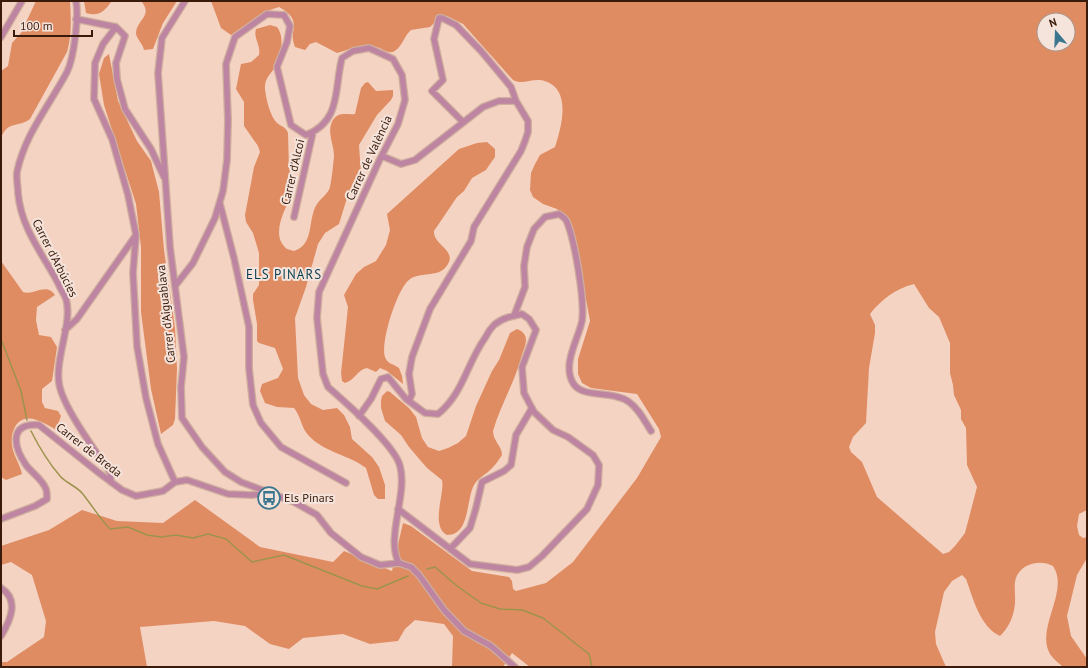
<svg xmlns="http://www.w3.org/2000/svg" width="1088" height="668" font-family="'PT Sans',sans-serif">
<rect width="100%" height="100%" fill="#f4d3c3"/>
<path fill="#e08c62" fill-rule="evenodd" d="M 36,1 L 70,1 C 71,18 72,35 67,52 L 30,119 C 18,128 8,120 1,138 L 1,71 L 8,66 L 12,43 L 21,33 Z
M 84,1 L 112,1 C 104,11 100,17 86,13 Z
M 141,1 L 177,1 L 163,23 L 153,49 L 144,50 C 143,44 136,38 136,33 C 136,20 154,16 141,1 Z
M 211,1 L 1087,1 L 1087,510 L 1079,514 L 1077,526 L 1079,535 L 1083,538 L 1087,537 L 1087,558 L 1077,575 L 1067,616 L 1071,636 L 1087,659 L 1087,667 L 1063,667 C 1059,663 1053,659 1050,654 C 1035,628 1070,591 1053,566 C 1041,559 1021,563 1016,578 C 1014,583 1015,590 1015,596 C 1016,610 1011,626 1000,636 C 980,627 973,598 966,579 L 962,575 L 952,581 L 944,592 L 935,632 L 936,644 L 946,667 L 530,667 L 512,653 L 503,667 L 452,667 L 453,636 L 444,624 L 415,620 L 405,629 L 398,641 L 370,644 L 343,634 L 303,638 L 289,649 L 270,644 L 245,626 L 214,621 L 140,627 L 147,667 L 1,667 L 1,662 L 7,662 L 44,637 L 46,621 L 32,575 L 11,562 L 1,565 L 1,546 L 49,530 L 82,510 L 117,521 L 163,523 L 195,500 L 260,547 L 333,562 L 344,551 L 392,571 L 403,523 L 411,526 L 472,571 L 509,577 L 512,581 L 513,589 L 516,591 L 546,583 L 573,562 L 637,478 L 661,437 L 659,429 L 637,394 L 591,388 L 582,383 L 578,374 L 578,359 L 590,321 L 581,272 L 567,218 L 557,209 L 543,204 L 533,197 L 530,190 L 531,173 L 535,164 L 540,155 L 555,147 C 562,126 573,85 540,80 C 530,79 522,85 513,80 L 463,24 L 447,16 L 437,20 L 430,27 L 411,30 C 404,36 403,45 396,50 C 389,56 383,48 376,47 C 357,44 353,49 337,53 L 316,42 L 310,44 L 305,50 L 295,47 C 287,29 305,22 279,7 L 264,12 L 231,35 L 221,28 ZM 1044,20 L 1068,20 L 1068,44 L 1044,44 ZM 914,284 L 929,308 L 939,317 L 950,343 L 950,373 L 953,385 L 954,395 L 961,410 L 961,419 L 966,428 L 967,465 L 977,487 L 965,533 L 955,546 L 949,552 L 943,554 L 877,497 L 862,462 L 851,452 L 849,447 L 853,437 L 866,423 L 869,368 L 875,333 L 875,325 L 870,314 C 882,299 895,289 914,284 Z
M 270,25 L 277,27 C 285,37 281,54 276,65 C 272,74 264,77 265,89 C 266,99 270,116 277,123 C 282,127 286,127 288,133 L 289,169 L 295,187 C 288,205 268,234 287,249 L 294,251 C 315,244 307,220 317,204 C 321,198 328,194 330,187 C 332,177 333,166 334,156 C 334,144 326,131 333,120 C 339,111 346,115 355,114 L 361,88 L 365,83 L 368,82 L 376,91 L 393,90 L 393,96 L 391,100 L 377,115 L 359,145 L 361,174 L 359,180 L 347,198 L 339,224 L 325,233 L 318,244 L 306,287 L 295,318 L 298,378 L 304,395 L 311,404 L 323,410 L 337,408 L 344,415 L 350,427 L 352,439 L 372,457 L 379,467 L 385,485 L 385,499 L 378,499 L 374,495 L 366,468 C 349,455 324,452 309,436 C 301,428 301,416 294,408 L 277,407 L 265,403 L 260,391 L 262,384 L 278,378 L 283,369 L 275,348 L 259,343 L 257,341 L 257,324 L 253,300 L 253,294 L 259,285 L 259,253 L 253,233 L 246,222 L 245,215 L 254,167 L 260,152 L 258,146 L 244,126 L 244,102 L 236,89 L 241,64 L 251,62 L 259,55 C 261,45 253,38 256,29 Z
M 109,54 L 118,101 L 137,141 L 151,161 L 159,192 L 164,250 L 175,328 L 177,369 L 175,419 L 173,425 L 161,434 L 151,389 L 141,312 L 141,247 L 136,204 L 104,105 L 99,74 L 104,58 Z
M 487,142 L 495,149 L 495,157 L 490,164 L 486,170 L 472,178 L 464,191 L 457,197 L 434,231 C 433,244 454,249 449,262 C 441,280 421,270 409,280 C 397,289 380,343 385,357 C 387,364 394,364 399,368 L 402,376 L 403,384 L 387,371 L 380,368 L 376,372 L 367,368 C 357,370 355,380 345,383 L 342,381 L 341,373 L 347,317 L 348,307 L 344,295 L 356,274 L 364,267 L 376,261 L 386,245 L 390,230 L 387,214 L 459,149 L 477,143 Z
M 1,261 L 23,292 C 34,296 46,282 55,295 L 37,307 L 36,320 L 39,335 L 51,337 L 57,347 L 52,381 L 42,389 L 42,402 L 45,408 L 58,411 L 61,416 L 56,430 C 44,423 25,410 15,427 C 12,432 11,439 12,445 C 13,455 20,464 22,474 L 6,480 L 1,477 Z
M 517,329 C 522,331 526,334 526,340 C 526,346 522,353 521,358 C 514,384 500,406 493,431 C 493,441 502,446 502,455 C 498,461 494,467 488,472 C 484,475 479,478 476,482 C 465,495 472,535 447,535 C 430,526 445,494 442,480 L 427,468 L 409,447 L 401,435 L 385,421 L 381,408 L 381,401 L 382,396 L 387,391 L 390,392 L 409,408 L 416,417 L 422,438 L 428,447 L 439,451 L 448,448 L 458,443 L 466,436 L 476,406 L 492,371 L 499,360 L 510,333 Z"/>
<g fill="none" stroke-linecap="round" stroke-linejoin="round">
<path stroke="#9d934c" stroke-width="1.5" d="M 1,339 L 21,391 L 27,420
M 31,431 C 39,447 48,462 60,476 C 66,483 76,486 82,493 C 92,505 99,518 110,529 L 128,527 L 147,535 L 161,537 L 176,535 L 193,538 L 208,534 L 226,539 L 252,562 L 284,555 L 362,586 L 377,589 L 408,576
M 427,569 L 435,567 L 457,586 L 481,603 L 500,609 L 522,610 L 543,618 L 589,654 L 592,667"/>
<g stroke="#cfae9e" stroke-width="8">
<path id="minor" d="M 76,1 C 79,16 74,58 67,72 C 49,106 25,134 17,172 C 16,178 18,186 18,193 C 21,228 42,253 58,283 C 60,288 64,294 66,299 C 73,322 55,358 59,383 C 62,406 96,452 110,472 L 111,482
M 185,1 L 162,38 L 158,73 L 170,247 L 184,357 L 181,387 L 182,418 L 202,447 L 225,472 L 241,482 L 294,502 L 317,515 L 331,533 L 361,557 L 380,565 L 399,563 L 411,567 L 419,575 L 444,610 L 464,631 L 491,646 L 515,667
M 76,19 L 116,27 L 125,36 L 116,63 L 117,79 L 125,109 L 151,149 L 164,177
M 116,27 L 103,44 L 95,63 L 94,99 L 112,139 L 128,195 L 136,235 L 133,273 L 137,346 L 146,398 L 158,444 L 175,482
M 1,37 L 22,1
M 463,122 L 432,91 L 443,80 L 434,39 L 439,18 L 442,18 L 456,25 L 481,51 L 511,87 L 516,101
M 382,156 L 401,164 L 415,160 L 483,107 L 499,101 L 516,101 L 528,121 L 528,132 L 525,141 L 521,151 L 474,227 L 471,241 L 430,309 L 412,357 L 409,374 L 412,394 L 409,401
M 220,204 L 234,258 L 249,327 L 249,368 L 253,405 L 261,423 L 281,447 L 346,483
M 294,217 L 313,132
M 175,286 L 193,263 L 215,218 L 223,191 L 227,160 L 228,120 L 226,64 L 235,37 L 267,14 L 284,15 L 290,26 L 287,42 L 277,67 L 291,125 L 306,135 C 342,121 334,88 342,58 L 353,51 L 369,48 L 393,59 L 402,75 L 405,100 L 398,124 L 380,159 L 319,292 L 317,318 L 323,374 L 328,387 C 345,402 395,445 400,466 C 408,494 385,539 399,563
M 514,316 L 525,287 L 524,266 L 527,247 L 534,229 L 545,217 L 559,214 C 562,216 566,219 567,222 C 575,242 585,301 582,321 C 578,340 562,364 573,383 C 582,399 613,390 629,402 C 639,409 644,420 651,431
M 65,330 L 77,319 L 136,235
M 359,416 L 371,399 L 381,379 L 388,377 L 406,399 L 425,413 L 438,414 C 463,394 467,363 485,338 C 487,334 490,329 494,325 C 502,318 512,316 522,314 L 529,319 L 536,330 L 522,367 L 524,393 L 534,412 L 553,430 L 568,437 L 593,455 L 599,465 L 598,485 L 587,509 L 542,556 L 529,567 L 517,570 L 470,564 L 398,509
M 1,519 L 35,506 L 47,499 C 47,496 47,492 46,489 C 42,479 33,474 26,465 C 13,446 9,423 39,425 L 99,473 L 122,490 L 136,496 L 163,491 L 175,482 L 187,480 L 228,494 L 252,495 L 269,493
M 450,549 L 470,528 L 476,508 L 482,482 L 504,471 L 511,465 L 516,435 L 532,408
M 1,588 C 20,600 10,621 1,636"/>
</g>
<use href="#minor" stroke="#be85a2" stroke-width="5.5"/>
</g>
<defs>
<g id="bus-ring" transform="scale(1.15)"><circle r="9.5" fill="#f5e4dc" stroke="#3b768f" stroke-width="1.5"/><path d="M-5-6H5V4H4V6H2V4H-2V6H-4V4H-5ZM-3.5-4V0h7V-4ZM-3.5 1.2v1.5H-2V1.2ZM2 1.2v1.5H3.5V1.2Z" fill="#3b768f"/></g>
</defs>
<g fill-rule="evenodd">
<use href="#bus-ring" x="269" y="498"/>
</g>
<g text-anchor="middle" stroke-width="4" stroke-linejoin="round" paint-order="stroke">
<g font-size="12" fill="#3a1b0b" stroke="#f5e4dc">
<text transform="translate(369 158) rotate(-65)" y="4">Carrer de València</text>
<text transform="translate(293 172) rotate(-77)" y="4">Carrer d'Alcoi</text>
<text transform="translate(55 258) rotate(63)" y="4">Carrer d'Arbúcies</text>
<text transform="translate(166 314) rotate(-96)" y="4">Carrer d'Aiguablava</text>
<text transform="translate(89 450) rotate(38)" y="4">Carrer de Breda</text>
</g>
<g font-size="12" fill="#3a1b0b" stroke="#f5e4dc" text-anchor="start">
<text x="284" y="502">Els Pinars</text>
</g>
<g font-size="13" letter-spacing="1" fill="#053a4c" stroke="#f5e4dc">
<text x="284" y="279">ELS PINARS</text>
</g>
</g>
<rect width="1088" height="668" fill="none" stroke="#3a1b0b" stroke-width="4"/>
<g transform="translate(1056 32) rotate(341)"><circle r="19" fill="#f5e4dc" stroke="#aa9488"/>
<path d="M0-3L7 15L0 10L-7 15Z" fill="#3b768f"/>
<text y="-6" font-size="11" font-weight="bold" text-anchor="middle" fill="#3a1b0b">N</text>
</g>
<path d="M14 30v6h78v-6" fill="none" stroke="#3a1b0b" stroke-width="2"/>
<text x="20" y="30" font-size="12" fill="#3a1b0b" stroke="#f5e4dc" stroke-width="3" paint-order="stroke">100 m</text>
</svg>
